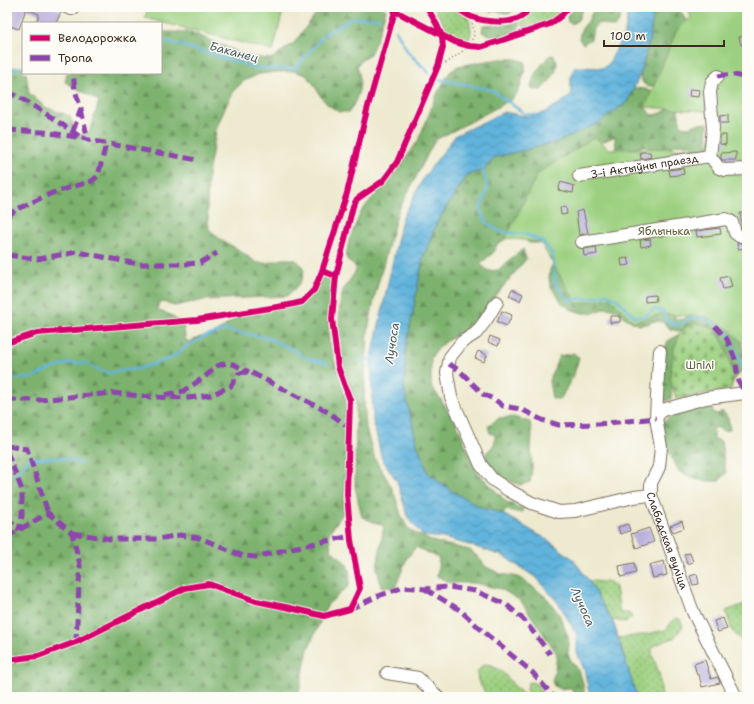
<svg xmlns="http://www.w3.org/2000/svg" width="754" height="704" font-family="'Shantell Sans',sans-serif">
<defs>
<pattern id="grass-dots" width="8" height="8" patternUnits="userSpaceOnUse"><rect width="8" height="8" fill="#9cd080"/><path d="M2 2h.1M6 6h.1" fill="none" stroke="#80a968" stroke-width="1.8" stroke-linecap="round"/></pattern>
<pattern id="forest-firs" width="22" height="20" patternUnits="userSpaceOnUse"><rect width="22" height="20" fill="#7db26e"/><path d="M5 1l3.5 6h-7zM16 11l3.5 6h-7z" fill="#68915a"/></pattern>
<pattern id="cemetery-stones" width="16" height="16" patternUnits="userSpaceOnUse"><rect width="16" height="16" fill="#9cd080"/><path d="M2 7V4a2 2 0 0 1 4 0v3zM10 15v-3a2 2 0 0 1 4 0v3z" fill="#80a968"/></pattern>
<pattern id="water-waves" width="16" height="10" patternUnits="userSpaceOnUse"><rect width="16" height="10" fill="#61b3dc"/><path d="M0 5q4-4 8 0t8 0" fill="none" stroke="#5192b2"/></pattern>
</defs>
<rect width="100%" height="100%" fill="#fdfcf7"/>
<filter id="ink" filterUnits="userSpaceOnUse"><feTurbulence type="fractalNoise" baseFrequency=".025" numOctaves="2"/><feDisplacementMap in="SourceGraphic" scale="8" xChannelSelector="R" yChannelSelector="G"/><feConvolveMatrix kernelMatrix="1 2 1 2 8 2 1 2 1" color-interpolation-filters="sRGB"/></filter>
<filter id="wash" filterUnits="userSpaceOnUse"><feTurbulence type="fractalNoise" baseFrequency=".012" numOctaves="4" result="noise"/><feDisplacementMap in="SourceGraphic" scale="16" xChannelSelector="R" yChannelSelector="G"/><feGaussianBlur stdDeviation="0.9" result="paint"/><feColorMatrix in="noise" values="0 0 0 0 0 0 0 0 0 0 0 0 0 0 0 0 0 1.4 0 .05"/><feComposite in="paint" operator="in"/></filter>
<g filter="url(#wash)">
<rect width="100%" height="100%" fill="#eeead0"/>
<path fill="url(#grass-dots)" stroke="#6c7d4f" d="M 434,7 L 454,7 L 467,17 L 469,20 L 471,30 L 470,37 L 467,41 L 460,40 L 449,34 Z
M 532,7 L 564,7 C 556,21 539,25 524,27 L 521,23 C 524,17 529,13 532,7 Z
M 589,581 L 610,582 L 616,587 L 620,613 L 629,613 L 632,617 L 627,622 L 611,620 Z
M 747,603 L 747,639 L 742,641 L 732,631 L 726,611 Z
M 675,618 L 680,619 L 683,626 L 674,638 L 665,641 L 652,647 L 652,654 L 659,673 L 662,697 L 637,697 L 618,638 L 642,635 L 666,630 Z
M 485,665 C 506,667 510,686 526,696 L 528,683 L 532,682 L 539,685 L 542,693 L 539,697 L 488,697 L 478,681 L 477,673 L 482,666 Z"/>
<path fill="url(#forest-firs)" stroke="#5c6e46" d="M 321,7 L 382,7 L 386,10 L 376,41 L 370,54 L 361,60 L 357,66 C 363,83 359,97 349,112 L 339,112 L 327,104 L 321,97 L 313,83 L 306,75 L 294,71 L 278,72 L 259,74 L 244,81 L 234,90 L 224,110 L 217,127 L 208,174 L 207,207 L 209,229 L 222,241 L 236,248 L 257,263 L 267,263 L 283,259 L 294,259 C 297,261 300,263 302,266 C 309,277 294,289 287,296 L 204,300 L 174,306 L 163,302 L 158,305 L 158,310 L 162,312 L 171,315 L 184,327 L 185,339 L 189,342 L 200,337 L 211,335 L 221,329 L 237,317 L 288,305 L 302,299 L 322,278 L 328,277 L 334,279 L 334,287 L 328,318 L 329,342 L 346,400 L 344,438 L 347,473 L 342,515 L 329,533 L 331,550 C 346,563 352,564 349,586 L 328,604 L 308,649 L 298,697 L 7,697 L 7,68 L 18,67 L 23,69 L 23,73 L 26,73 L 29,93 L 45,107 L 70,116 L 77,136 L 89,133 L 99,101 L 65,82 L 67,73 L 161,73 L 161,31 L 163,32 L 191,32 L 249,57 L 271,59 L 294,43 Z
M 488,7 L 516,7 L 516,8 L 509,14 L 497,11 L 491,12 L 487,9 Z
M 571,7 L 583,7 L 578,20 L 572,24 L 568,22 L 567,17 Z
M 595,7 L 620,7 C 622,15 621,22 614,27 L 599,23 L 593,29 L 591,39 L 583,44 L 579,39 L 581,30 L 588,21 Z
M 655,7 L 678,7 L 691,29 L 661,85 L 648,87 L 643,83 L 640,75 L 648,45 Z
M 518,22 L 520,26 L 517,31 L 498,38 L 482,32 L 483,25 L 504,25 Z
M 553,55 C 564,65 550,82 541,90 L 533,90 L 531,86 C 533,75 541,65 549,56 Z
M 499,59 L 516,59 L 525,62 L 525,70 L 519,91 L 512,99 L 474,120 L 435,140 L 397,214 L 375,295 L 368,331 L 364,399 L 366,429 L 375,459 L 391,486 L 396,499 L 401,515 L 407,527 L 413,532 L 429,540 L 443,544 L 470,550 L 479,558 L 486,567 L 501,574 L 518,577 L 529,584 L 547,598 L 559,614 L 568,636 L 569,644 L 568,654 L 571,661 L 579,670 L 583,683 L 585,697 L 572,697 L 573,694 L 572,688 L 567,688 L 561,689 L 554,686 L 552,681 L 555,670 L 557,654 L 521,601 L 501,589 L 474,583 L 451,583 L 437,576 L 439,558 L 416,547 L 407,558 L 395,588 L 381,586 L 377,568 L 384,526 L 362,517 L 355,487 L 356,400 L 344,373 L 339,325 L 340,304 L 343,290 L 350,280 L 356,271 L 355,266 L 349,262 L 346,257 L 349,240 L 361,212 L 373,197 L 392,177 L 418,141 L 438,92 L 449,73 L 458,66 Z
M 634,88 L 646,89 L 652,93 L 645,107 L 651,115 L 659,114 L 673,107 L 678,110 L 681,126 L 689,127 L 697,124 L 708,123 L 707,152 L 699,153 L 689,145 L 677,144 L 664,151 L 644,146 L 624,151 L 616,151 L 615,136 L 598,144 L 669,307 L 677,320 L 684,319 L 693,311 L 713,312 L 740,339 L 747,360 L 747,384 L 743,378 L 742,371 L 730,384 L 673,377 L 671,399 L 665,402 L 660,393 L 663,352 L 668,341 L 691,327 L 678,331 L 670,329 L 663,322 L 653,321 L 647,324 L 638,325 L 624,317 L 617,310 L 606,308 L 592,313 L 582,313 L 570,309 L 562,303 L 551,287 L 549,278 L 550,270 L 554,262 L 551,245 L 538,243 L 529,243 L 521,237 L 514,234 L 497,244 L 494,252 L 480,264 L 489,271 L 498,270 L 523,249 L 526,259 L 492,300 L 474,324 L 442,344 L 431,358 L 431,385 L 457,424 L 476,471 L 507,502 L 524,509 L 522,513 L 507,510 L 503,514 L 482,508 L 452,491 L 428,473 L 417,444 L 404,389 L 406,348 L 423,258 L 437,222 L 468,175 L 483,170 L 496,157 L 557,142 L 627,102 Z
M 574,353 L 579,358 L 574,374 L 560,400 L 552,398 L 549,381 L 559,356 Z
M 702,402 L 709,403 L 712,408 L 714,413 L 718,414 L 722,411 C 729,417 729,422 730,430 L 724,431 L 716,427 L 713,430 L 713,438 L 721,441 L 726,473 L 719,481 L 702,481 L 688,477 L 679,471 L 667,449 L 662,431 L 662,423 L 670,417 Z
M 514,417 L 530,422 L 532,434 L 531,447 L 532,468 L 530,482 L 520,485 L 502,478 L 489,466 L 485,454 C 492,447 496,445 495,435 L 490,433 L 488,426 L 499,418 Z"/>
<path fill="url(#cemetery-stones)" stroke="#6c7d4f" d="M 692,323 L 704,325 L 716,330 L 725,346 L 734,378 L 731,389 L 676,399 L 670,377 L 674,349 L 680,332 Z"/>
<path fill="#9cd080" stroke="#6c7d4f" d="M 148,7 L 284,7 L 273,51 L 145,18 Z
M 687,7 L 747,7 L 747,347 L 730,330 L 706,317 L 661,314 L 634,322 L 610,298 L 577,304 L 540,242 L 506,238 L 538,173 L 595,137 L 609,149 L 708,148 L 718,112 L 645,107 L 676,32 L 691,17 Z"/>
<path fill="url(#water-waves)" stroke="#4e6e7d" d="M 626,7 L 655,7 L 648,45 L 640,75 L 627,102 L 599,123 L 557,142 L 496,157 L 483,170 L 467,175 L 437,222 L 423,258 L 406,348 L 404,389 L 417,444 L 428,473 L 452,491 L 482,508 L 503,514 L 548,540 L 573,559 L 589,581 L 614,624 L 637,697 L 590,697 L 584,669 L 577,653 L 577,635 L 559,604 L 538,579 L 503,556 L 469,545 L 443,538 L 423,536 L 408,518 L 397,481 L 382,459 L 373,421 L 371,361 L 402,219 L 424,177 L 456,135 L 504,112 L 530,117 L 546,112 L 571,96 C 572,86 568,76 575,67 L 580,67 L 602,68 L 608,65 L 625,32 L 627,19 Z"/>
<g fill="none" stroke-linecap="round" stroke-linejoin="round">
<path stroke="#61b3dc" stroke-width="2.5" d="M 396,30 L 408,52 L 429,73
M 161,40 L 187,47 L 256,68 L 295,69 L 324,35 L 352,18 L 379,18
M 7,70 L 23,67
M 438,79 L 492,90 L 525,114 L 536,115
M 482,167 L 488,188 L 480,210 L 487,223 L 501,232 L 524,234 L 542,241 L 553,255 L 555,284 L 569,300 L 592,298 L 607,294 L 618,300 L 635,317 L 645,316 L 654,309 L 663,311 L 666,320 L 676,326 L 681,324 L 691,318 L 706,319 L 721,327 L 728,333 L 739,358 L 747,384
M 358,360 L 374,359
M 7,379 L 32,378 L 48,370 L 70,363 L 86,363 L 106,373 L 141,368 L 171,358 L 187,346 L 204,337 L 225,330 L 268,338 L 290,348 L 306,358 L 327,363
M 31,458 L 62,458 L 81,463
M 17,473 L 29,459
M 7,475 L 14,474"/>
</g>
<g id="blocks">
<path fill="#bab1dd" d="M 13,7 L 54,7 L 59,9 L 61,12 L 56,23 L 36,23 L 39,14 L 26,9 L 19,29 L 7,25 Z
M 747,36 L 747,44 L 741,45 L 739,37 Z
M 690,89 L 700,90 L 699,97 L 689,96 Z
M 728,115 L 728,123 L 720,123 L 720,116 Z
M 720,135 L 726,135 L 726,145 L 720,144 Z
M 640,152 L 650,152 L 651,157 L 641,159 Z
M 736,152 L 736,160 L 722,160 L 721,159 L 721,153 Z
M 683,168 L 684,174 L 670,176 L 669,170 Z
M 561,182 L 574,186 L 573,193 L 558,190 Z
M 566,206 L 567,214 L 561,215 L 560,207 Z
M 583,210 L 588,233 L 579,235 L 576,212 Z
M 740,213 L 747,213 L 747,228 L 742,228 Z
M 720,228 L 721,234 L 697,237 L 696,231 Z
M 650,239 L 651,245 L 641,247 L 640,240 Z
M 737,243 L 747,243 L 747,248 L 738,249 Z
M 596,247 L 597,254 L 584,256 L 583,249 Z
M 628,258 L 630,265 L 622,266 L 621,259 Z
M 729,276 L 732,287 L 723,289 L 720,278 Z
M 512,289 L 523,294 L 520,301 L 509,296 Z
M 655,295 L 656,301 L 645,302 L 645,296 Z
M 502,311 L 512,315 L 507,326 L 497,322 Z
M 610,316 L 620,316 L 620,322 L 610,323 Z
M 490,336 L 500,340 L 498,346 L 488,342 Z
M 478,351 L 487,355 L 484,362 L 475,358 Z
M 682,521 L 684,528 L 673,532 L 670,526 Z
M 628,524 L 630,531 L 620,534 L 618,527 Z
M 649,528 L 654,542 L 636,548 L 631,534 Z
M 690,553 L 693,562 L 687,564 L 684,554 Z
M 664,561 L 667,575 L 653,578 L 649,565 Z
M 634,563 L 636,573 L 621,577 L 619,566 Z
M 697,574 L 699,584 L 693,585 L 690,576 Z
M 723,618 L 727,629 L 718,632 L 714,621 Z
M 705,660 L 711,679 L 718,677 L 720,683 L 702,687 L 699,675 L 697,675 L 694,664 Z"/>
</g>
</g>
<g filter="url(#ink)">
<use href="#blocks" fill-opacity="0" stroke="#7a6d5c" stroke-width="1"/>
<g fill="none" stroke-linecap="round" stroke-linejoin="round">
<g stroke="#7a6d5c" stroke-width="14">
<g id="minor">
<path d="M 66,7 L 72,9"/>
<path d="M 710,156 L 713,128 L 710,92 L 712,82 L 718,76"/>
<path id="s1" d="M 579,176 L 710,156 L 719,168 L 724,170 L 747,169"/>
<path d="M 582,242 L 726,219 L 732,222 L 735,233 L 739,236 L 747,235"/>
<path d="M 497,302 L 486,320 L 476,333 L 462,342 L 450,357 L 447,373 L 451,397 L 481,465 L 492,479 L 508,490 L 532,503 L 559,512 L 575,511 L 634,497 L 651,495"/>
<path id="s2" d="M 660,351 L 658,374 L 656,418 L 661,447 L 659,467 L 651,483 L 651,495 L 693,612 L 736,697"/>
<path d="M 656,418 L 662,410 L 706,398 L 745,393 L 747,394"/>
<path d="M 387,673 L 418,678 L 438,697"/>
</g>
</g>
<path stroke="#7a6d5c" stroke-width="1.5" stroke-dasharray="1 3" stroke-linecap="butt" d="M 438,66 L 448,62 L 469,46 L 474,35 L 473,27 L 470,16"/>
<use href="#minor" stroke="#fff" stroke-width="12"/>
<path stroke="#8e44ad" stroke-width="5" stroke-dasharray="10 5" stroke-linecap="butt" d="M 718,76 C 729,74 737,74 747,79
M 7,91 C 32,104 56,120 79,136
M 81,109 L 88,140
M 7,130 L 43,132 L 83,138 L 88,140 L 198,160
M 73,131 L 81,109 L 75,90 L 73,73
M 7,217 L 15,210 L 52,193 L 92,181 L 98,176 L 105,148 L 102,142
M 7,255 L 37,259 L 78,252 L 138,264 L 184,264 L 200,263 L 217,253
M 715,326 L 727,339 L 735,359 L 739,382 L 745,393
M 449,364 L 459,370 L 484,395 L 494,399 L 503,406 L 521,409 L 542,420 L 559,425 L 599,424 L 656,418
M 165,395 L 184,391 L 207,375 L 217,366 L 226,363 L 233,364 L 249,372
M 7,400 L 39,400 L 111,393 L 152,397 L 189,398 L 211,395 L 231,386 L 238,374 L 243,372 L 252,373 L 328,412 L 349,427
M 7,446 L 27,449 L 48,513
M 7,452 L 22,490 L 22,516 L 19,530
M 7,517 L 19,530
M 72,533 L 111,539 L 158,539 L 180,535 L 200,538 L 243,556 L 256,557 L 292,548 L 351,536
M 7,537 L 48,513 L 72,533 L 80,565 L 76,642
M 425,589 L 460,610 L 486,634 L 532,672 L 554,697
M 350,609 L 378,596 L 404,587 L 425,589 L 448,587 L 475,591 L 506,604 L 524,620 L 550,654"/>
<g stroke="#fdfcf7" stroke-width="8">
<path id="cycleway" d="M 392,7 L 395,11 L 455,42 L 469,46 L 481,47 L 503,40 L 550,24 L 561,16 L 569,7
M 455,7 C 461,10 466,15 472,17 C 484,22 513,25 524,15 C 526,13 528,9 529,7
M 322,271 L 347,193 L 367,110 L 395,11
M 7,343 L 37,333 L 197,320 L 289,305 L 302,302 L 314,290 L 322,271 L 336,276
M 7,660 L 38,656 L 76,642 L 185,588 L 209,584 L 256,601 L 290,608 L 324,616 L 350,609 L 360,588 L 351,540 L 347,494 L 350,400 L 338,367 L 332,319 L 336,276 L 353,206 L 357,199 L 383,181 L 397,162 L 438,66 L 443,48 L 442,36 L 437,25 L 427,7"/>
</g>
<use href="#cycleway" stroke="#d6006c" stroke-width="6"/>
</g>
</g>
<g text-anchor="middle" stroke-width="3" stroke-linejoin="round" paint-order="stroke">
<g font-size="11" fill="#3b2a1e" stroke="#fdfcf7">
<text dy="4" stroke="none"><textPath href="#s1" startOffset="66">3-і Актыўны праезд</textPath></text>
<text dy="4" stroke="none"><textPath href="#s2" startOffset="195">Слабадская вуліца</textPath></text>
</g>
<g font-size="11" fill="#585c3b" stroke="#fdfcf7">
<text x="664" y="235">Яблынька</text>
<text x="700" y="369">Шпілі</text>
</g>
<g font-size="12" font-style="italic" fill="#485a60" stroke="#fdfcf7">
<text transform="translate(234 52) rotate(15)" y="4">Баканец</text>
<text transform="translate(392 343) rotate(-81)" y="4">Лучоса</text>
<text transform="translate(583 607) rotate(66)" y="4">Лучоса</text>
</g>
</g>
<rect width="754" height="704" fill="none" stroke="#fdfcf7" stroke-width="24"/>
<rect x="22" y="22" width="140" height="52" fill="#fdfcf7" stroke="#afa8a0"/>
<rect x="30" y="35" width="20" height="6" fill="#d6006c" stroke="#afa8a0"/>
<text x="58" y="42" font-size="12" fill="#3b2a1e">Велодорожка</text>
<rect x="30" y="55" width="20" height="6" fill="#8e44ad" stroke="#afa8a0"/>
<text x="58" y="62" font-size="12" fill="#3b2a1e">Тропа</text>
<path d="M604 40v6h120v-6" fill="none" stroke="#3b2a1e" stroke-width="2"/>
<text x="610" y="40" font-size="12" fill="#3b2a1e" stroke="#fdfcf7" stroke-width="3" paint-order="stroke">100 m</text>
</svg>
